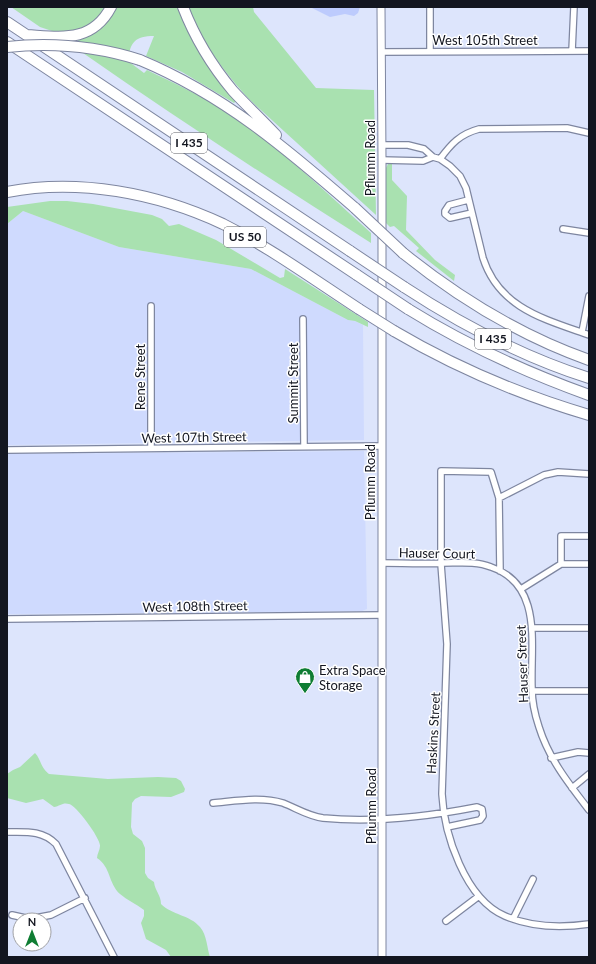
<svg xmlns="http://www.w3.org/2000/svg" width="596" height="964" font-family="Lato,sans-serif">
<rect width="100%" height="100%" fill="#dde5fc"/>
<path fill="#cfdafe" d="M 23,211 L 119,247 L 251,269 L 348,320 L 355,321 L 363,325 L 364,440 L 7,445 L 7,224 Z
M 364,451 L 367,609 L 362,611 L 7,614 L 7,454 Z"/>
<path fill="#a9e1b0" d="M 11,7 L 107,7 L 96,22 L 78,30 L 58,33 L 40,27 Z
M 115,7 L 179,7 L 236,101 L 234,103 L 182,72 L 146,56 L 154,36 C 135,36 130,42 128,61 L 144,73 L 147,70 C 174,83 202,96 227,112 C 280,148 325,191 371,233 L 371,243 C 274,182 178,119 83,53 L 78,40 L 89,35 Z
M 189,7 L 253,7 L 254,12 L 316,88 L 374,90 L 376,215 L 250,100 C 225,73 201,42 189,7 Z
M 392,163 L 392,180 L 407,196 L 406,230 L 435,260 L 455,275 L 454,281 L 416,251 L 419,248 L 394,226 L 390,227 L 385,222 L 385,170 L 388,164 Z
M 50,201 L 67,201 L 93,204 L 152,215 L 162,219 L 169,226 L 179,224 L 216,240 L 280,278 L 284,277 L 285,269 L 368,322 L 368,327 L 355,321 L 348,320 L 251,269 L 119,247 L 23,211 L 7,224 L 7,207 Z
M 35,753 C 41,759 40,767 49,774 L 108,779 L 158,777 L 176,778 L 181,781 L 185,789 L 184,792 L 171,797 L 141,796 L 135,799 L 132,803 L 131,827 L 133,834 L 142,841 L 145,848 L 145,873 L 148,878 L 154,882 C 155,891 161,895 161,904 C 172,915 190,915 200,927 C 207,935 207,948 210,957 L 171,957 L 166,950 L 146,939 L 141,923 L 144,916 L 144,910 C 136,904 127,900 120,894 C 108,883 111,867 97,858 C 97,854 100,850 100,846 C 101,839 76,805 69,804 C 63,802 60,806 54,807 L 43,799 L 26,803 L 7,798 L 7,774 L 13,770 L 20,767 Z"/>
<path fill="#bdcbfd" d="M 310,7 L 360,7 L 358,13 L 354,16 L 345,14 L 330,17 Z"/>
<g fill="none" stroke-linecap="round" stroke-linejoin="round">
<g stroke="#7e86a0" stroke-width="8">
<path id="minor" d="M 430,7 L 430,51
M 572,51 L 574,7
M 381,52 L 589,51
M 382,145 L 408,145 L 424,149 L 433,157 L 440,159 L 450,166 L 460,176 L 466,188 L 483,258 C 499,308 544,319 589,335
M 440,159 C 451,144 460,134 479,129 L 567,128 L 589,133
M 382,160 L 423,161 L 433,157
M 468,200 L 449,205 L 445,211 L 445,214 L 450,218 L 472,213
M 563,229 L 589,233
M 151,306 L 151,448
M 303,319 L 304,446
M 582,332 L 589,296
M 7,450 L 382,446
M 499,498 L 544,475 L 558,472 L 589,474
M 382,563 C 402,563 423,564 443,563 C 459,563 476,561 491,567 C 544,585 530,646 532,689 C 532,702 535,715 539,727 C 549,759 569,784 589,810
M 561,564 L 561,536 L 589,536
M 500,571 L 499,498 L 491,472 L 441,471 L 441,564 L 447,644 L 442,794 C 444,834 465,899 505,916 C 531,927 561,928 589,924
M 521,589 L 561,564 L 589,564
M 7,619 L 382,615
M 532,628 L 589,628
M 532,691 L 589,691
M 551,758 L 578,752 L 589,753
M 572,788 L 589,774
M 213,803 C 235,801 261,796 283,803 C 296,808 308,816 323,818 C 375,823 426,817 477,807 L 482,809 L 483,816 L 480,820 L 447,827
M 7,832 C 26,832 42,830 56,844 L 114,957
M 12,915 L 30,919 L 51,915 L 85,898
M 513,919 L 533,879
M 446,921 L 479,896"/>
</g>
<g stroke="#7e86a0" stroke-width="9">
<path id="secondary" d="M 381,7 L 382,160 L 382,957"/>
</g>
<g stroke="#7e86a0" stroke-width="12">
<path id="motorway" d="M 183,7 C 195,38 212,66 233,91 C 247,106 262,120 276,135
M 7,22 L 350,251
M 27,35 C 61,37 92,43 111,7
M 7,42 L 357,275
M 140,60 C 224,95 287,149 355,208
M 7,192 C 78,178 157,193 223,224 C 269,247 316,281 359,309
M 403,253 C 459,298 521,336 589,360
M 404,287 C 462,325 523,357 589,378
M 408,309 C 466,345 525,372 589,395
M 394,331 C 455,367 521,395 589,415"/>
</g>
<use href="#minor" stroke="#fff" stroke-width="5.5"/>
<use href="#secondary" stroke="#fff" stroke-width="7"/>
<use href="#motorway" stroke="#fff" stroke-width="10"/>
<g stroke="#7e86a0" stroke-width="12" stroke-linecap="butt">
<path id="motorway-bridge" d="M 7,47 C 54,42 96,46 140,60
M 355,208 L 403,253
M 350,251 L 404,287
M 357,275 L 408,309
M 359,309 L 394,331"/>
</g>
<use href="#motorway-bridge" stroke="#fff" stroke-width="10"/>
</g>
<defs>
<g id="shop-pin" transform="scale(1)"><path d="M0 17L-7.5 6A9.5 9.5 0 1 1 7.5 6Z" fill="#0f7d33" stroke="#fff"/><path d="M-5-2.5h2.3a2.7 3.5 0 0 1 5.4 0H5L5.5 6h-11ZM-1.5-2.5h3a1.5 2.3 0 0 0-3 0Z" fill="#fff"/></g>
</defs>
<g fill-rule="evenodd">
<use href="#shop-pin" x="305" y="677"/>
</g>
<g text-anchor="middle" stroke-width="3" stroke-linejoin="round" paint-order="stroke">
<g fill="#fff" stroke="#5a5c63" stroke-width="1">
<rect x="171" y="133" width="36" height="20" rx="3"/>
<rect x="224" y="227" width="42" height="20" rx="3"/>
<rect x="475" y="329" width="36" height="20" rx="3"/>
</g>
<g font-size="12" font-weight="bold" fill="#131620">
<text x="189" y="147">I 435</text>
<text x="245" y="241">US 50</text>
<text x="493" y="343">I 435</text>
</g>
<g font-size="13" fill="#131620" stroke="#fff">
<text x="485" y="45">West 105th Street</text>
<text transform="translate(370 158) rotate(-90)" y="5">Pflumm Road</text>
<text transform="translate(140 377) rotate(-90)" y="5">Rene Street</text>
<text transform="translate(293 383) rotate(-90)" y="5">Summit Street</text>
<text transform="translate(194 437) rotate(-1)" y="5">West 107th Street</text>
<text transform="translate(370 482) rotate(-90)" y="5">Pflumm Road</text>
<text transform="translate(437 553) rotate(1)" y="5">Hauser Court</text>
<text transform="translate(195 606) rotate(-1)" y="5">West 108th Street</text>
<text transform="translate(522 664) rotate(-92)" y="5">Hauser Street</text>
<text transform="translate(433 733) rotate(-87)" y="5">Haskins Street</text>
<text transform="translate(371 806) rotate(-90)" y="5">Pflumm Road</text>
</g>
<g font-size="13" fill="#131620" stroke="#fff" text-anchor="start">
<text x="319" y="675">Extra Space<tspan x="319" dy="15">Storage</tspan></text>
</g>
</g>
<rect width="596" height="964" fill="none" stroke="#131620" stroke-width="16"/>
<g transform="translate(32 932)"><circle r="19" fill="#ffffff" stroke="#a1a2a6"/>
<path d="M0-3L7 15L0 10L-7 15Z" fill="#0f7d33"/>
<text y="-6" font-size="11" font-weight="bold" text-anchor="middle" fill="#131620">N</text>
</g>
</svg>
